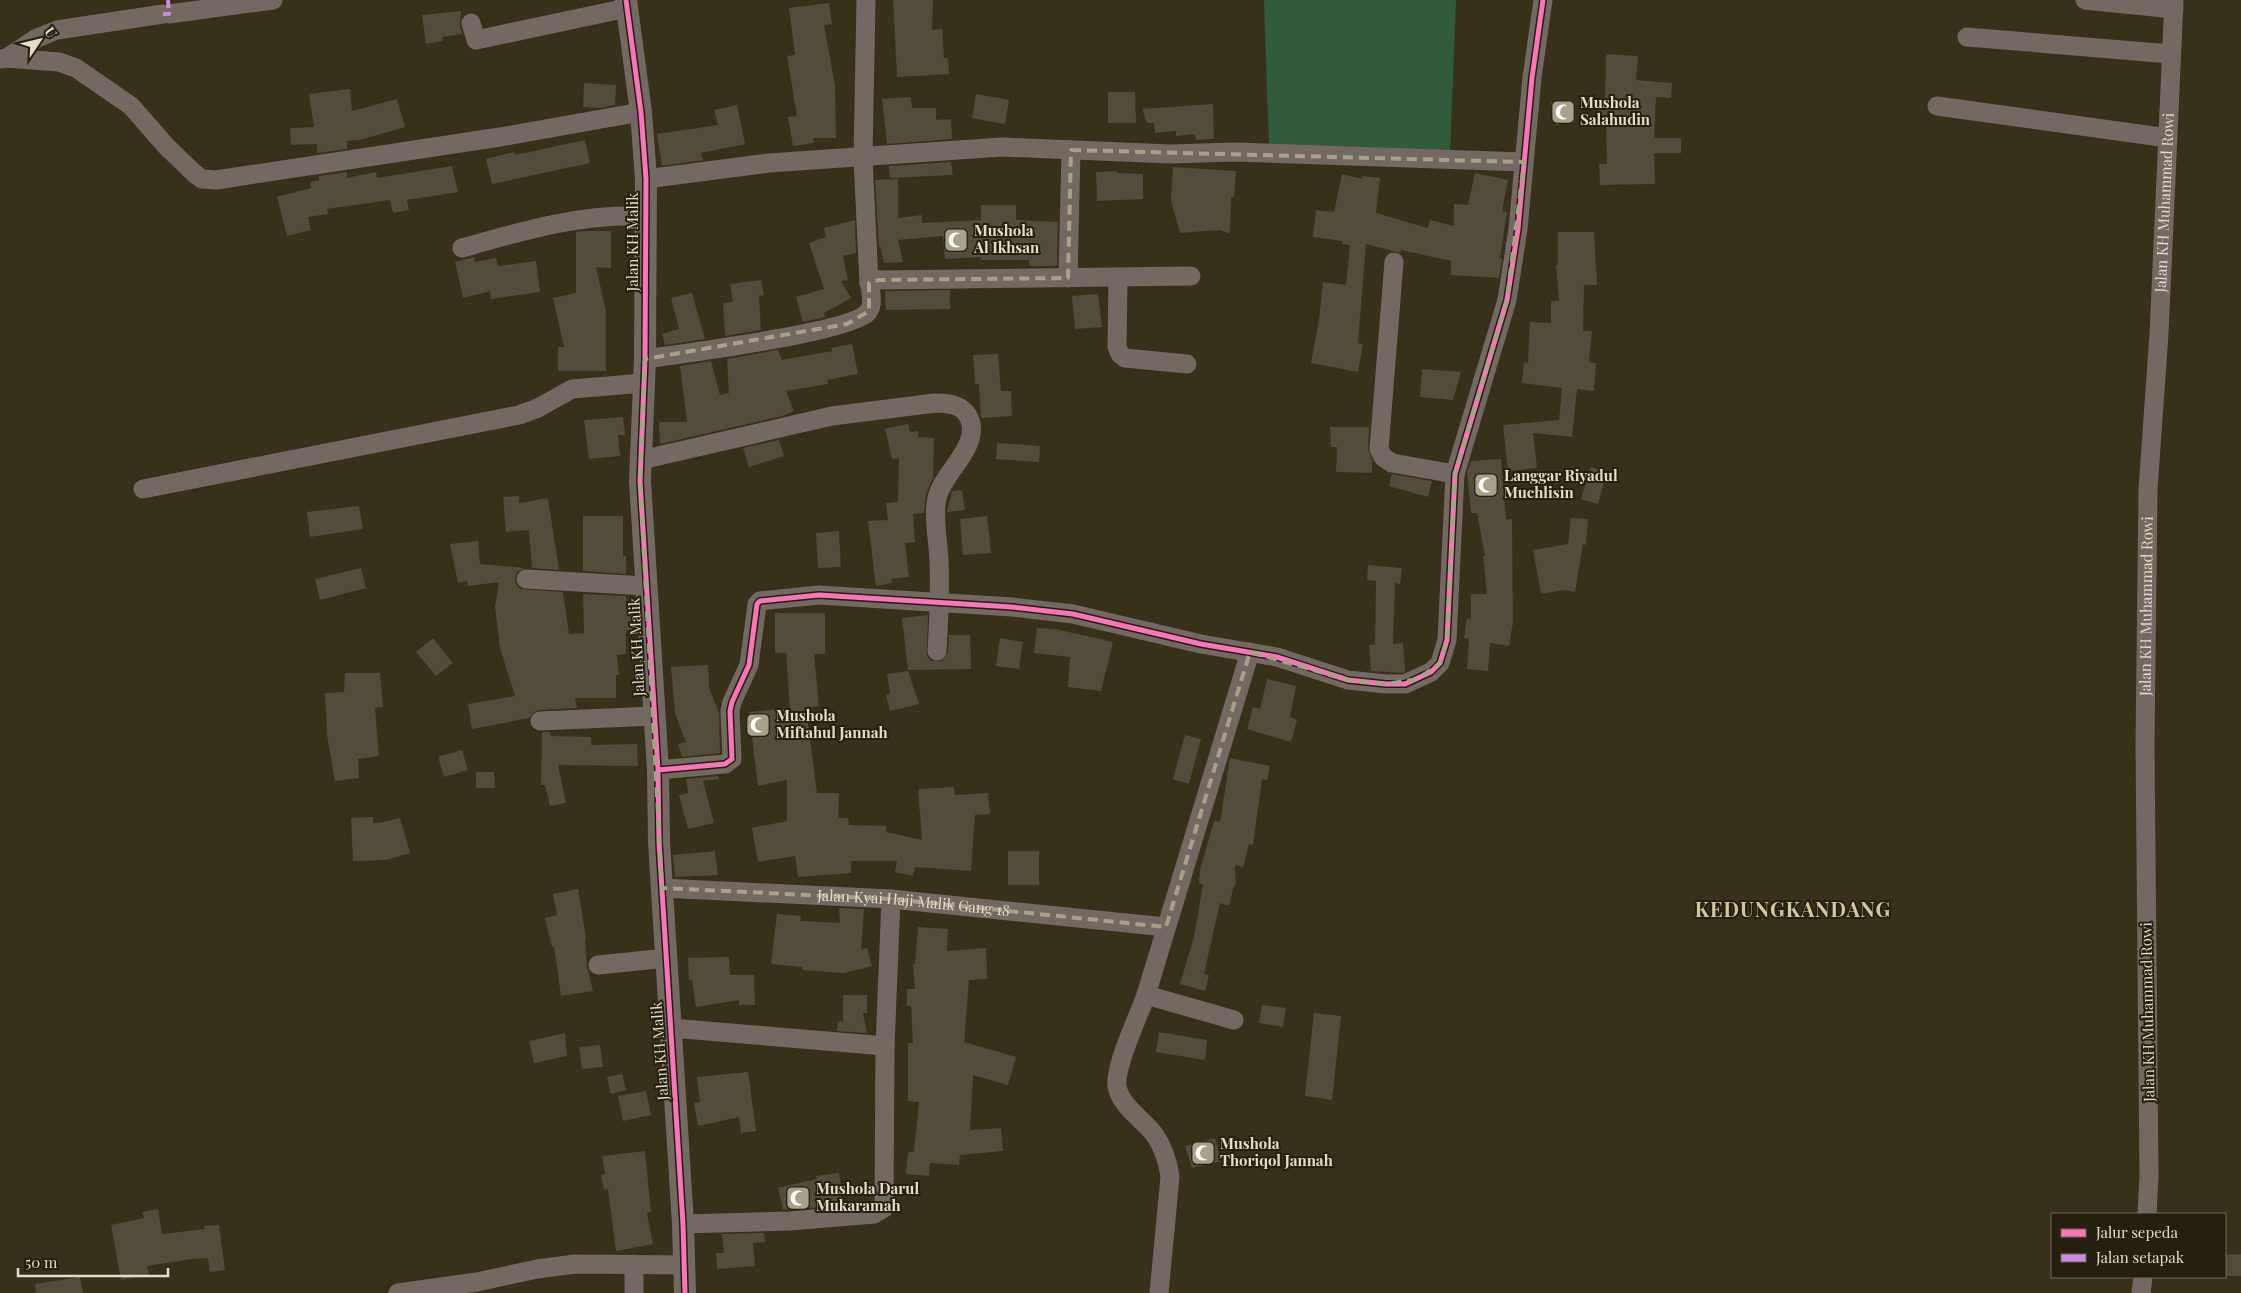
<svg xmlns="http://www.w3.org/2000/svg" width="2241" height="1293" font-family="'Playfair Display',serif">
<rect width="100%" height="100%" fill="#37311a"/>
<path fill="#305c3c" d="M 1264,0 L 1456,0 L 1450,155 L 1269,148 Z"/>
<path fill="#524c3a" d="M 893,0 L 933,0 L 932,30 L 942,29 L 944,58 L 948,58 L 949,74 L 897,77 Z
M 829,3 L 832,24 L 824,25 L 835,85 L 836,138 L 813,138 L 814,143 L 793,146 L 788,117 L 797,116 L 787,56 L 795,55 L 789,8 Z
M 461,11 L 460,26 L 462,34 L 442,37 L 443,41 L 426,44 L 422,15 Z
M 1606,54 L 1638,56 L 1636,80 L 1672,83 L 1671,98 L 1656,97 L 1654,138 L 1681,138 L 1681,153 L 1654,153 L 1655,184 L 1600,185 L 1599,164 L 1607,164 L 1606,123 L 1597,123 L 1598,103 L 1605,103 Z
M 584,83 L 616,85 L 615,105 L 601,108 L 583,107 Z
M 350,89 L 352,111 L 397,99 L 405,127 L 360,140 L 347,141 L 347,149 L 317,153 L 317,144 L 291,145 L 290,128 L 314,127 L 309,94 Z
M 1108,92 L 1135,92 L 1136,123 L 1108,123 Z
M 976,94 L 1009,100 L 1005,124 L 972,118 Z
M 911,97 L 912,108 L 936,108 L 936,120 L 951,119 L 952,139 L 887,144 L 882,99 Z
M 1570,100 L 1575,122 L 1556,125 L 1550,102 Z
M 1213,104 L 1214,139 L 1196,140 L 1195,134 L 1176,136 L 1176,131 L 1155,133 L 1154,123 L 1147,123 L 1142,109 Z
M 737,105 L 745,144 L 701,153 L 703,160 L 662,166 L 657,134 L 718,125 L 714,110 Z
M 585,140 L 590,163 L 492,184 L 486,159 L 514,152 L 515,155 Z
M 951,162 L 953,175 L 890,178 L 889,166 Z
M 452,166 L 458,192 L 407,200 L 409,210 L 393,213 L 390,200 L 327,209 L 328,214 L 308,217 L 311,230 L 287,236 L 277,197 L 311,188 L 310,182 L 319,180 L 319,176 L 347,172 L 347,178 L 376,172 L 377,178 Z
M 1173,167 L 1236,171 L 1234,197 L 1231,197 L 1230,234 L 1220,230 L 1180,233 L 1171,201 Z
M 1117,171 L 1117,173 L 1143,174 L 1143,199 L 1097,201 L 1096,172 Z
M 1475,173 L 1508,180 L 1502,211 L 1507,212 L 1500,258 L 1502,259 L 1499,278 L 1451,275 L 1451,261 L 1401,250 L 1400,253 L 1366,244 L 1358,343 L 1363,344 L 1358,372 L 1311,363 L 1319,320 L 1323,282 L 1346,285 L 1350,245 L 1342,244 L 1343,241 L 1313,237 L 1316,210 L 1334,212 L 1342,174 L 1362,179 L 1362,176 L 1380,178 L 1376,213 L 1428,228 L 1430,220 L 1454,226 L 1454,204 L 1468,205 Z
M 898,179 L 898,218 L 922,215 L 922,223 L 981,220 L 981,205 L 1016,205 L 1016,220 L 1058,222 L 1057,266 L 1029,266 L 1029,260 L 981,260 L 981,257 L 945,259 L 943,236 L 898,240 L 903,262 L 884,263 L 880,246 L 879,247 L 875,180 Z
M 855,220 L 856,253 L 843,256 L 848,280 L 841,281 L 851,298 L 824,313 L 825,317 L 803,322 L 796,297 L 824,289 L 809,243 L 826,237 L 824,228 Z
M 584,231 L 611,231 L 611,268 L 596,267 L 606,311 L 606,371 L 558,371 L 558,347 L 564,347 L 553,298 L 576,293 L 576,232 Z
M 1558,232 L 1594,232 L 1597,285 L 1584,285 L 1583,331 L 1592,331 L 1589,362 L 1596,363 L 1594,391 L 1577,389 L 1572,437 L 1533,433 L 1537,468 L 1508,471 L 1503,425 L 1559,420 L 1562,388 L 1522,383 L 1524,362 L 1528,363 L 1530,322 L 1551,323 L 1551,301 L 1559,301 L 1556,265 L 1558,265 Z
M 474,257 L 475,262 L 496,258 L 498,266 L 536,261 L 540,292 L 491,299 L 490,291 L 463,298 L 455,262 Z
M 761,280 L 764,295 L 759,296 L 761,330 L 725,336 L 723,303 L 733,302 L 730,284 Z
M 950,290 L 950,309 L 886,310 L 885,291 Z
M 692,293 L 705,339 L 665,345 L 662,334 L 679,329 L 671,298 Z
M 1098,294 L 1102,327 L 1075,329 L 1072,296 Z
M 852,344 L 858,374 L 827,380 L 828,384 L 786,391 L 794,411 L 782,416 L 660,444 L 659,422 L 687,422 L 680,366 L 711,361 L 720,395 L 729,393 L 727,359 L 778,350 L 782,360 L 832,351 L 831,348 Z
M 998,354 L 1001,391 L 1011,391 L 1012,416 L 981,418 L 979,384 L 975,384 L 973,355 Z
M 1422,369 L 1461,372 L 1453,400 L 1420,397 Z
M 623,417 L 625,435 L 618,435 L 620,456 L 589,459 L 584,420 Z
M 908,424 L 910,432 L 918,431 L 918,437 L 934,438 L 933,478 L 926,494 L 924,513 L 913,514 L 915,542 L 905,543 L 909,577 L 891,579 L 892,583 L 876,586 L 868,521 L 888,520 L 886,503 L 898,502 L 899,458 L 892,459 L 885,429 Z
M 1330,427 L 1369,427 L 1368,449 L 1372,460 L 1372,473 L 1336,472 L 1337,447 L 1331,447 Z
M 779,440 L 784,456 L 749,467 L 743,448 Z
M 997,443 L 1040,446 L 1039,462 L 996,459 Z
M 1501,459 L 1506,520 L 1512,519 L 1513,622 L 1509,646 L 1490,643 L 1488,671 L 1467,669 L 1469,639 L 1464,638 L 1467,618 L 1471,619 L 1471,594 L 1487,594 L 1483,556 L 1485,556 L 1477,513 L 1471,513 L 1467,472 L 1471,461 Z
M 1591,467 L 1607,472 L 1598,504 L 1581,499 Z
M 1392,474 L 1432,481 L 1428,497 L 1389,486 Z
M 962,490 L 965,510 L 947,512 L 952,491 Z
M 519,496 L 519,503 L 548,498 L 559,570 L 532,568 L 529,530 L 506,532 L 503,497 Z
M 359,506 L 363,529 L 310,537 L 307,512 Z
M 583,516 L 623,516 L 623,556 L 626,556 L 626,574 L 583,571 Z
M 987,516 L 991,553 L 963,555 L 960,519 Z
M 1571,518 L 1588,519 L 1586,545 L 1583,544 L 1575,592 L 1563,590 L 1541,594 L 1533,550 L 1568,544 Z
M 839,531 L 841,567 L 818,568 L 816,533 Z
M 478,541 L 480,564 L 525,568 L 517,572 L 515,578 L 516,584 L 520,589 L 563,592 L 569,634 L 584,633 L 583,594 L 626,596 L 626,603 L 634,603 L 636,630 L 626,630 L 626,654 L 617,655 L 619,675 L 616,675 L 616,698 L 575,698 L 577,708 L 539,710 L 534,712 L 529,718 L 472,729 L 468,704 L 515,696 L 500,648 L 495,607 L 499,582 L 468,586 L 467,581 L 458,583 L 450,544 Z
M 1368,565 L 1402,568 L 1400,584 L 1395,583 L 1393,644 L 1403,643 L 1405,672 L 1403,673 L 1371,671 L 1369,645 L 1375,644 L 1376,581 L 1367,580 Z
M 361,568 L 366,588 L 320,600 L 315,579 Z
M 775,613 L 825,613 L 825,654 L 814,654 L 819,706 L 806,708 L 817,793 L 839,793 L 838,818 L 848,818 L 849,825 L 886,826 L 886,832 L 922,840 L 918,789 L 954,787 L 955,795 L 988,793 L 990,814 L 975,815 L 971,871 L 915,867 L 913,876 L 895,872 L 897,861 L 851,861 L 851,873 L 798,877 L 795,856 L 758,862 L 752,828 L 787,821 L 787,780 L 758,786 L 749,712 L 790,708 L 786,653 L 775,653 Z
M 928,615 L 927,656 L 931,661 L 942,661 L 948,652 L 949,635 L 970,635 L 971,669 L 908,670 L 902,618 Z
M 1037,628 L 1055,629 L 1113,642 L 1101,691 L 1068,687 L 1070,657 L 1034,653 Z
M 433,638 L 453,663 L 436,676 L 416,652 Z
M 1000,638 L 1023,642 L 1019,669 L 996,666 Z
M 708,665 L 709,688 L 719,713 L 720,753 L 682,757 L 678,744 L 686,742 L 675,713 L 671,667 Z
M 908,671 L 919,704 L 890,711 L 886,695 L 890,694 L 887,674 Z
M 345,673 L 380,673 L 383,707 L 375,708 L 379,756 L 358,759 L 359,778 L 335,781 L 327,735 L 325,693 L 344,692 Z
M 1267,679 L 1296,686 L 1290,717 L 1297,720 L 1291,742 L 1247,729 L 1253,707 L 1260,709 Z
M 542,732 L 550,732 L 551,736 L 591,737 L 591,745 L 637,744 L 638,766 L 558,765 L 566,803 L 550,806 L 545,785 L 541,785 Z
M 1185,735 L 1201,739 L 1189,784 L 1173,779 Z
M 462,750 L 468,770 L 444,777 L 438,757 Z
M 1230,758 L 1270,766 L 1267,780 L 1262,779 L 1253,845 L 1249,844 L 1243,867 L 1235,865 L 1236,885 L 1234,885 L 1229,906 L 1220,903 L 1204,974 L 1209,975 L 1205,991 L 1180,984 L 1194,937 L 1203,884 L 1199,884 L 1200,870 L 1214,821 L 1220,822 Z
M 476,772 L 494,772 L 495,788 L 476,788 Z
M 718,776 L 719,779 L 703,781 L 714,823 L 688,829 L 679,795 L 688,793 L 686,779 Z
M 373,817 L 373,824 L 400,818 L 410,853 L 386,860 L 353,861 L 351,818 Z
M 715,851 L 718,875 L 675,877 L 673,855 Z
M 1008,851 L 1039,851 L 1039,885 L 1008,885 Z
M 578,889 L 586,938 L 585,939 L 587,967 L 593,991 L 561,996 L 554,946 L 552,947 L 545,918 L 557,915 L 553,894 Z
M 839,908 L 864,909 L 861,950 L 867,948 L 872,966 L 844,973 L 803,970 L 803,967 L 771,964 L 777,914 L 801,916 L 800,921 L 840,923 Z
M 918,927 L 948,929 L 947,951 L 986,948 L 987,979 L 969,980 L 964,1042 L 1016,1057 L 1008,1085 L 973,1075 L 970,1130 L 1001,1128 L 1003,1151 L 960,1155 L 959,1165 L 930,1163 L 929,1176 L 906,1174 L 908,1152 L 914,1152 L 919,1102 L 908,1101 L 908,1043 L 913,1043 L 911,1006 L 907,1006 L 907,989 L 915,989 L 913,964 L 915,964 Z
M 729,957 L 730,975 L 754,975 L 755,1005 L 739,1005 L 739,1000 L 696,1007 L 692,980 L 689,980 L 688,958 Z
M 843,995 L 867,995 L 867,1013 L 863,1013 L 867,1033 L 837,1031 L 838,1021 L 843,1022 Z
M 1262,1005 L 1286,1008 L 1283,1027 L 1259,1023 Z
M 1314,1013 L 1341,1016 L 1332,1100 L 1305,1096 Z
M 1159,1032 L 1207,1040 L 1205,1060 L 1156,1052 Z
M 565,1033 L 567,1056 L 534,1063 L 529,1041 Z
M 600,1045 L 603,1067 L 582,1069 L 579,1047 Z
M 748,1072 L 756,1131 L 741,1133 L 739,1117 L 698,1126 L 694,1103 L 700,1102 L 697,1077 Z
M 622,1074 L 626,1090 L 611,1094 L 607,1077 Z
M 646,1091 L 651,1115 L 623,1121 L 618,1096 Z
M 1215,1138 L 1221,1161 L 1192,1168 L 1185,1146 Z
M 645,1151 L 651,1212 L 647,1213 L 653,1244 L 616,1251 L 608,1189 L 604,1190 L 601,1175 L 605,1174 L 602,1156 Z
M 839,1173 L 844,1205 L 783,1210 L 778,1188 L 817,1179 L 816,1176 Z
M 158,1209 L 162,1234 L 205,1229 L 204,1226 L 219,1225 L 225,1270 L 210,1272 L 208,1258 L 192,1259 L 147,1266 L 149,1275 L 121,1280 L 111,1225 L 144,1218 L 142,1212 Z
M 764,1233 L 765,1242 L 753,1243 L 755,1266 L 717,1269 L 716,1253 L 724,1253 L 722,1234 Z
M 2241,1254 L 2241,1276 L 2225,1276 L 2225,1255 Z
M 80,1277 L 83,1293 L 36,1293 L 35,1284 Z"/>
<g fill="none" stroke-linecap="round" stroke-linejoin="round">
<g stroke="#746862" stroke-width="19">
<path d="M 866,0 L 863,158 L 869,283"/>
<path d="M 2085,0 L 2174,9"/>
<path d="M 169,14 L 273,0"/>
<path d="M 471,23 L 476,40 L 627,8"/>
<path d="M 1967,37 L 2171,54"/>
<path d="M 7,58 L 37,38 L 57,30 L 163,14"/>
<path d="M 0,59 L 7,58 L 59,62 L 76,68 L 131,106 L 166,146 L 195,174 L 202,179 L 216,180 L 500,137 L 641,112"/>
<path d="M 1937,106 L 2168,138"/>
<path d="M 646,179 L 769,163 L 1002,147 L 1170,154 L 1235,152 L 1524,162"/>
<path d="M 462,248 C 522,231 582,213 646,216"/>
<path d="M 1394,262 L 1379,449 L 1383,457 L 1392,463 L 1455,474"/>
<path d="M 1068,278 L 1071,150"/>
<path d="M 1118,278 L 1117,347 L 1120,354 L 1125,358 L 1187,364"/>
<path d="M 645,359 C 680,354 852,332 868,312 C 874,305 871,291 869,283 L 879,280 L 1191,276"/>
<path d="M 641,460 L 832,416 L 935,403 C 950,403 967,405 971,424 C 976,450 943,473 937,498 C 933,515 938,542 939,559 C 940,591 939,620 937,651"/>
<path d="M 143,489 L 519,415 L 538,408 L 572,389 L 644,383"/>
<path d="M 526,579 L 645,586"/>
<path d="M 540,721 L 653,716"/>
<path d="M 658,770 L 725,764 L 732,759 L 730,711 L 732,702 L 749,665 L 757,604 L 760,601 L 819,595 L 1012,607 L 1073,614 L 1201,644 L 1277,657 L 1348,680 L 1386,684 L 1405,684 L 1431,672 L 1440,663 L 1447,640 L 1455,474 L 1507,300 L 1518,229 L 1532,78 L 1543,0"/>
<path id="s1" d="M 662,888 L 891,899 L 1166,927"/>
<path d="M 598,965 L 667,958"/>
<path d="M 1146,995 C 1139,1015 1114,1067 1117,1086 C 1120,1106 1143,1119 1154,1134 C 1164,1148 1168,1161 1170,1177 L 1159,1293"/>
<path d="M 1234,1020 L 1146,995 L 1250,652"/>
<path d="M 671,1028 L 885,1046"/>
<path id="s2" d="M 2147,1214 L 2149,1176 L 2145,745 L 2148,489 L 2159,334 L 2174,0"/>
<path d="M 683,1224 L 790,1221 L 874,1214 L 884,1208 L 885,1046 L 891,899"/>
<path d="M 398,1293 L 477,1282 L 537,1269 L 575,1264 L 684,1265"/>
<path d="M 634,1293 L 634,1264"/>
<path d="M 2141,1293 L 2143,1277"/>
</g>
<path stroke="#746862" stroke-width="22" d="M 626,0 L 641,112 L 646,179 L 645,359 L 640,481 L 658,770 L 659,842 L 683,1224 L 685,1293"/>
<path stroke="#ca8be6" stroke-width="4" stroke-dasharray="8 4" stroke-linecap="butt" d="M 163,14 L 169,14 L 168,0"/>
<g stroke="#241f0e" stroke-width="8">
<path id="cycleway" d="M 626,0 L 641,112 L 646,179 L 645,359 L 640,481 L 658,770 L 659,842 L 683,1224 L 685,1293
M 658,770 L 725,764 L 732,759 L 730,711 L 732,702 L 749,665 L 757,604 L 760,601 L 819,595 L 1012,607 L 1073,614 L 1201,644 L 1277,657 L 1348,680 L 1386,684 L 1405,684 L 1431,672 L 1440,663 L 1447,640 L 1455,474 L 1507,300 L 1518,229 L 1532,78 L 1543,0"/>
</g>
<use href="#cycleway" stroke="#fb73b8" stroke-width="5"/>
</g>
<path fill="none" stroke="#a7a18a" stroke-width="4" stroke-dasharray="10 6" stroke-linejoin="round" d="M 1071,150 L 1524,162 L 1507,300 L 1455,474 L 1447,640 L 1440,663 L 1418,679 L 1386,684 L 1348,680 L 1250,652 L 1166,927 L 891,899 L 662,888 L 640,481 L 645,359 L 847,324 L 869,311 L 869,283 L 879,280 L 1068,278 Z"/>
<defs>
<g id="mosque-square" transform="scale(1.25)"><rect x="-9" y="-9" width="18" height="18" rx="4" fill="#a7a18a" stroke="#241f0e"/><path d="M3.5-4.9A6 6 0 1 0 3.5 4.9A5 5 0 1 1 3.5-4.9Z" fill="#fff"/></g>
</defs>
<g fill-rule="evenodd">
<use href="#mosque-square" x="1563" y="112"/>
<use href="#mosque-square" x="956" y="240"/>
<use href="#mosque-square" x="1486" y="485"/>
<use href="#mosque-square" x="758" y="725"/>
<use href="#mosque-square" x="1203" y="1153"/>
<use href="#mosque-square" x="798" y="1198"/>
</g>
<g text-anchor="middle" stroke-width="4" stroke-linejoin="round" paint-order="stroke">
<g font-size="15" font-weight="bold" fill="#e4ddc7" stroke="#241f0e" text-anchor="start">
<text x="1580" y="108">Mushola<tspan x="1580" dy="17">Salahudin</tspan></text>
<text x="974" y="236">Mushola<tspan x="974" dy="17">Al Ikhsan</tspan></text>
<text x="1504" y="481">Langgar Riyadul<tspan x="1504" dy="17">Muchlisin</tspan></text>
<text x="776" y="721">Mushola<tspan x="776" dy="17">Miftahul Jannah</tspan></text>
<text x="1220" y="1149">Mushola<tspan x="1220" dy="17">Thoriqol Jannah</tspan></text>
<text x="816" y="1194">Mushola Darul<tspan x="816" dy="17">Mukaramah</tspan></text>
</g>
<g font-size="15" fill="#e4ddc7" stroke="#241f0e">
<text dy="5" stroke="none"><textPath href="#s2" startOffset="1012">Jalan KH Muhammad Rowi</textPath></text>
<text transform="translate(633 242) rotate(-90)" y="5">Jalan KH Malik</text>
<text dy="5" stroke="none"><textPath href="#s2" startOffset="608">Jalan KH Muhammad Rowi</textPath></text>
<text transform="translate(637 647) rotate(-93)" y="5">Jalan KH Malik</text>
<text dy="5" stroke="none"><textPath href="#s1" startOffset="252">Jalan Kyai Haji Malik Gang 18</textPath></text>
<text transform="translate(2148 1012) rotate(-91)" y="5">Jalan KH Muhammad Rowi</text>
<text transform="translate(660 1051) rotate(-94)" y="5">Jalan KH Malik</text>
</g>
<g font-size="20" font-weight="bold" letter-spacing="1" fill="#d3c69a" stroke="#241f0e">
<text x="1793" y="917">KEDUNGKANDANG</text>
</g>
</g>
<rect x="2051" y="1213" width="175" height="65" fill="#241f0e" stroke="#716b58"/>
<rect x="2061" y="1229" width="25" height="8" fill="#fb73b8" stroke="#716b58"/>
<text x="2096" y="1238" font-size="15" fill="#e4ddc7">Jalur sepeda</text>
<rect x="2061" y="1254" width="25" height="8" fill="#ca8be6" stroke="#716b58"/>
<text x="2096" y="1263" font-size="15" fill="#e4ddc7">Jalan setapak</text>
<g transform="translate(40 40) rotate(55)" stroke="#241f0e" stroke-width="4" paint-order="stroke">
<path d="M0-4L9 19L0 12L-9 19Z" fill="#e4ddc7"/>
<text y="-8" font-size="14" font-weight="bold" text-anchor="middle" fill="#e4ddc7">U</text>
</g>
<path d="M18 1268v8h150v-8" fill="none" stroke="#e4ddc7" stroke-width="2.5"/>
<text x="25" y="1268" font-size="15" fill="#e4ddc7" stroke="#241f0e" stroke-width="4" paint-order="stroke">50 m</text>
</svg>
